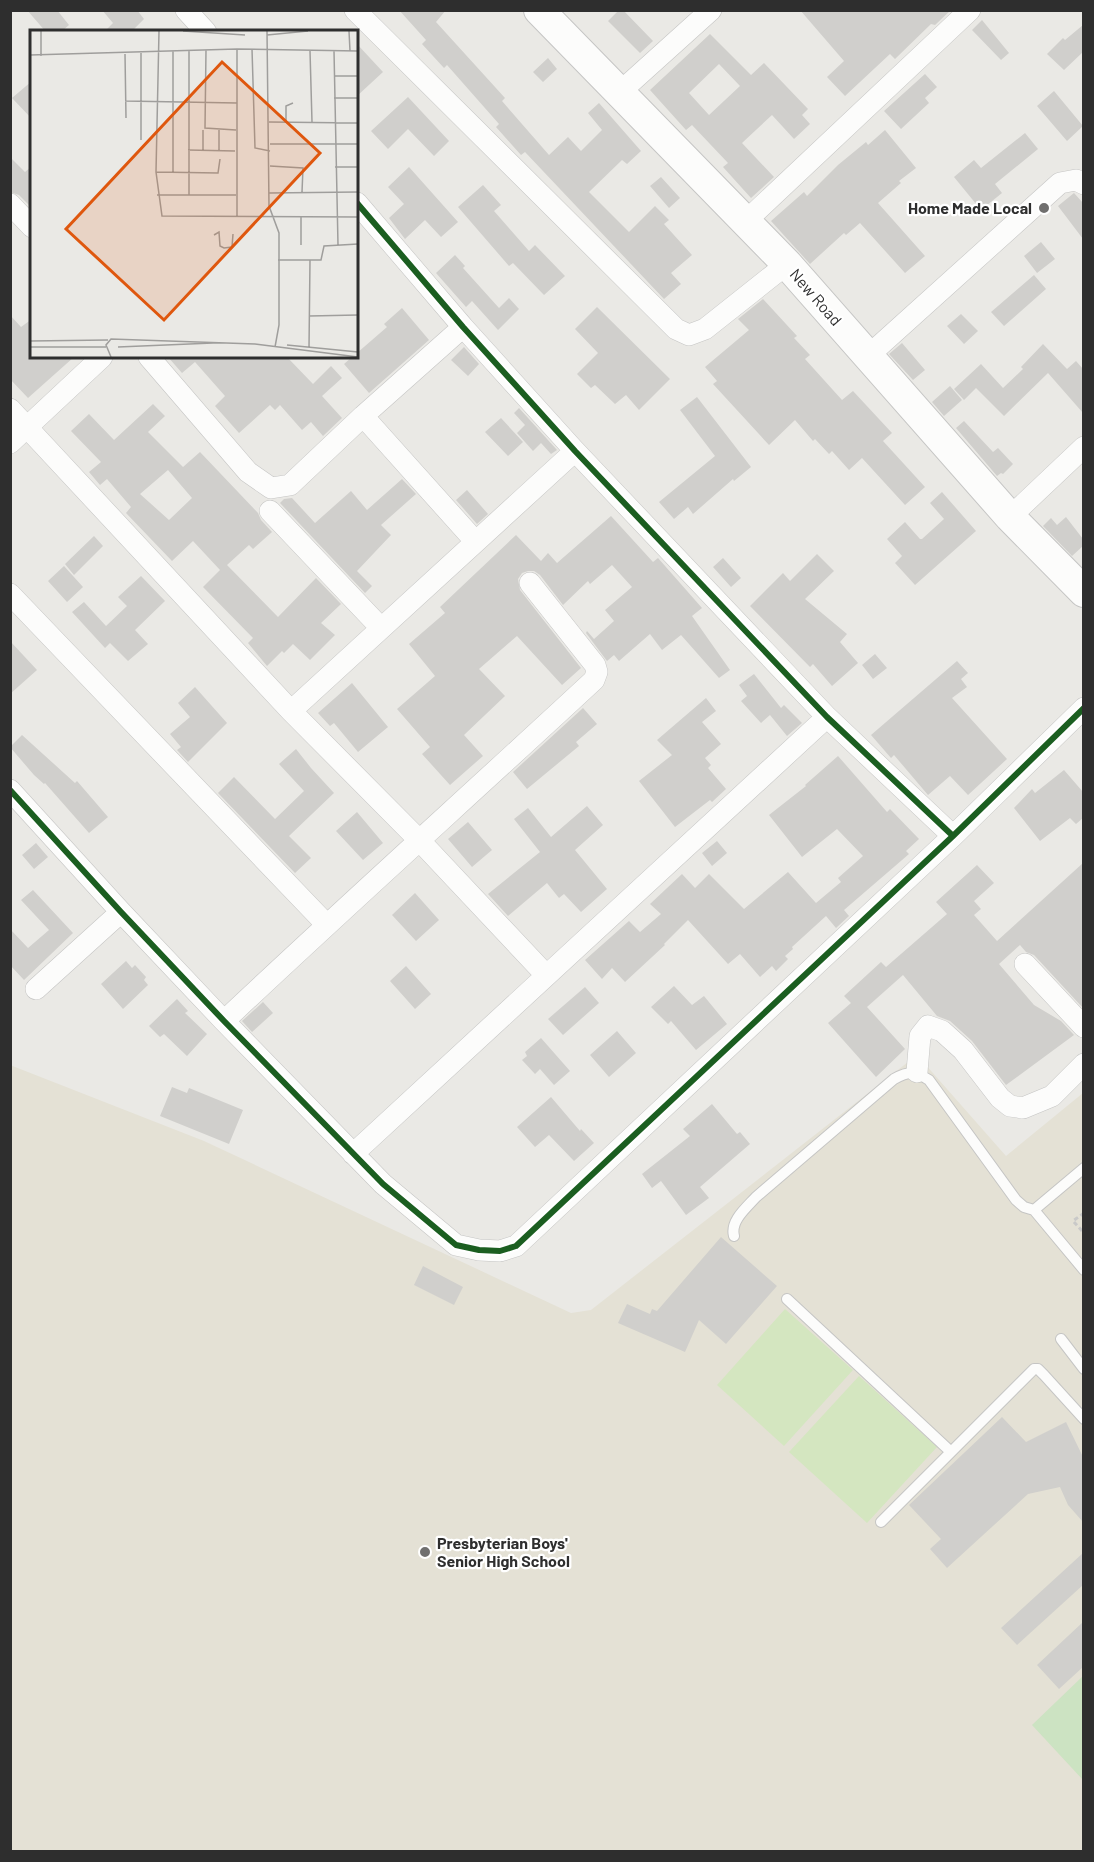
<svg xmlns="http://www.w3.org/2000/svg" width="1094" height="1862" font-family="Barlow,sans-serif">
<rect width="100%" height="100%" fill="#eae9e5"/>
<path fill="#e4e1d5" d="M 917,1055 L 1006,1156 L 1083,1093 L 1083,1851 L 11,1851 L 10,1065 L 204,1141 L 571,1313 L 591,1310 Z"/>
<path fill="#cce3c2" d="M 1083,1676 L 1083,1780 L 1032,1725 Z"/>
<path fill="#d4e6c0" d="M 785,1309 L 853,1370 L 784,1446 L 717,1385 Z
M 859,1376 L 937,1447 L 867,1523 L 789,1452 Z"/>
<path fill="#d0cfcc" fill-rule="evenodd" d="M 27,10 L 57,10 L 69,25 L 61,32 L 46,32 Z
M 102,10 L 137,10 L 144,19 L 131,32 L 104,32 L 113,23 Z
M 399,10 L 446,10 L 436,22 L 505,98 L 502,101 L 549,155 L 568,137 L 581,151 L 602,130 L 588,113 L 599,103 L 641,151 L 627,164 L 622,160 L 589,192 L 629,232 L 655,206 L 669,220 L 664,224 L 692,255 L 671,273 L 681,284 L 664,299 L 525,152 L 521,155 L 496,127 L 499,124 L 447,65 L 444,68 L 422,44 L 426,40 Z
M 619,10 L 623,10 L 653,41 L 640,53 L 608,21 Z
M 800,10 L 951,10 L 935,25 L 931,24 L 895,59 L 890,54 L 845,96 L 827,77 L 844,61 Z
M 982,20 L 1009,53 L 1001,60 L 972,30 Z
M 1083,25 L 1083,52 L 1064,70 L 1047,54 L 1063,38 L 1065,40 Z
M 710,34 L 751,75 L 764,63 L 808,109 L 802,115 L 810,124 L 794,139 L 772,115 L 742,143 L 774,177 L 751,198 L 723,167 L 728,163 L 692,125 L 686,130 L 650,90 ZM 719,64 L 740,86 L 709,115 L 689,93 Z
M 357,44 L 383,72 L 357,96 Z
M 548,58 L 557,69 L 543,82 L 533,72 Z
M 925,74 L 937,87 L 925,98 L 929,103 L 901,129 L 884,111 Z
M 32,81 L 32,119 L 12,98 Z
M 1054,91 L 1083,126 L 1067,141 L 1037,106 Z
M 408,97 L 449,141 L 434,156 L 408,129 L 388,149 L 371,131 Z
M 885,130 L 916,168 L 899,181 L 901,183 L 878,203 L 925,256 L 905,273 L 860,223 L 846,235 L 844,233 L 810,264 L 771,221 L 804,192 L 807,196 L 838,165 L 866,142 L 868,145 Z
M 1025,133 L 1038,149 L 995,184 L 1002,193 L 981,210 L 954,177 L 974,160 L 981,168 Z
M 10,157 L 25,172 L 32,166 L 32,208 L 19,195 L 10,192 Z
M 409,167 L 458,222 L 441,237 L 425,220 L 405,239 L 389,218 L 404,204 L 388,187 Z
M 661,177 L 680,198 L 669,208 L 650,186 Z
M 483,185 L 501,205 L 494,211 L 529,251 L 535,245 L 565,276 L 544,295 L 513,263 L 509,266 L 458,207 Z
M 1074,193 L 1083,203 L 1083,239 L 1058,206 Z
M 1041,242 L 1055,259 L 1037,273 L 1024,256 Z
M 455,255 L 465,266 L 463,268 L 499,308 L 509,298 L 519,309 L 498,330 L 472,301 L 466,307 L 436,273 Z
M 1034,275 L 1046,289 L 1004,326 L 991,312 Z
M 763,299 L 797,336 L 794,338 L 810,355 L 805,359 L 842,400 L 853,391 L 892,433 L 883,441 L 925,487 L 905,505 L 862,458 L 849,470 L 832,451 L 829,454 L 815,439 L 813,441 L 795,420 L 769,445 L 713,384 L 717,381 L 705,367 L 749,330 L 738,319 Z
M 597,307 L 670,379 L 639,410 L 626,395 L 615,404 L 595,385 L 591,388 L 577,374 L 598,353 L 575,329 Z
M 402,308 L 429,340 L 369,393 L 344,364 L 352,357 L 357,357 L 357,353 L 387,327 L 384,324 Z
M 961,314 L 978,331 L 964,344 L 947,326 Z
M 10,315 L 21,327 L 32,319 L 32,357 L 74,357 L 28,398 L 10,379 Z
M 902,343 L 925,370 L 913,380 L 889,354 Z
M 1043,344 L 1067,369 L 1076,361 L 1083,369 L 1083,413 L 1048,373 L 1004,416 L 976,388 L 964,400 L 954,389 L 981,364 L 1003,388 L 1023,369 L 1021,367 Z
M 464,347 L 479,364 L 468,376 L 451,360 Z
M 168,357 L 287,357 L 313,384 L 331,366 L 342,378 L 322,396 L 342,418 L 323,436 L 311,422 L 302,430 L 280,405 L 275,410 L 270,405 L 239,433 L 215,406 L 225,396 L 195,362 L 182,373 Z
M 950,386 L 962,400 L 944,416 L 932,402 Z
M 697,397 L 751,467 L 734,481 L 733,479 L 693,514 L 688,507 L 674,519 L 659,502 L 715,456 L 680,410 Z
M 153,404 L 165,416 L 148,432 L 183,467 L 200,452 L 258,513 L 261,520 L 272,532 L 253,549 L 249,545 L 227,565 L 278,617 L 316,578 L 341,604 L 321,623 L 335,635 L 310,660 L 293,644 L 284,653 L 282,651 L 267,666 L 248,643 L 253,638 L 203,587 L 220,570 L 193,541 L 172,561 L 126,513 L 131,507 L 107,479 L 100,485 L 89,472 L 101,462 L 71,431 L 89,414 L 114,440 ZM 168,470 L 192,498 L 169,520 L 140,494 Z
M 519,408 L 557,450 L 551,454 L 541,443 L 533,451 L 517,433 L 525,425 L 514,413 Z
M 501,418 L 523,442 L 508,456 L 485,432 Z
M 964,421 L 993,452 L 998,448 L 1013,464 L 1003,474 L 1001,473 L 997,476 L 956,428 Z
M 402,479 L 416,494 L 381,525 L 391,535 L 357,571 L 372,586 L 365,593 L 280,503 L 284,499 L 292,498 L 315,523 L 351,491 L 367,510 Z
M 467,490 L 488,514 L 477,524 L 456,500 Z
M 942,492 L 976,531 L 915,585 L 895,563 L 902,556 L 887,539 L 905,522 L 920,539 L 922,539 L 944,519 L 930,503 Z
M 611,516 L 653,562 L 658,558 L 702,608 L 692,616 L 730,670 L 719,678 L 681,635 L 662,650 L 650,634 L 619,661 L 614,655 L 607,661 L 586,633 L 587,631 L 594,639 L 614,621 L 605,610 L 632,587 L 612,565 L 590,584 L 588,581 L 563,605 L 540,575 L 534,571 L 528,571 L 522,573 L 518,579 L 520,590 L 581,668 L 562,685 L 517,636 L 479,669 L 505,696 L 464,735 L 483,756 L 450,785 L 422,754 L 430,747 L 397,709 L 435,676 L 409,644 L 445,613 L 440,607 L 516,535 L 541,561 L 548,553 L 557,563 Z
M 1066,517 L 1083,539 L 1083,546 L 1072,556 L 1043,526 L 1051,518 L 1057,525 Z
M 94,536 L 103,546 L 74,575 L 65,564 Z
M 817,554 L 834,571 L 805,599 L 847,634 L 840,642 L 858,663 L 832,686 L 813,664 L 810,667 L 750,606 L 783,573 L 790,581 Z
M 723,558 L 741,578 L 731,587 L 713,567 Z
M 64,566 L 83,587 L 67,602 L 48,581 Z
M 141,576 L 165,601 L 135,630 L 148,644 L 128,661 L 110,643 L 105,648 L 72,612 L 84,602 L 106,626 L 127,606 L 118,597 Z
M 10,641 L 37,670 L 10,694 Z
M 875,654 L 887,668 L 873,679 L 862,665 Z
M 957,661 L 968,673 L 961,679 L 967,687 L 952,698 L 1007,759 L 968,795 L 950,776 L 928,795 L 894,755 L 891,758 L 871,735 Z
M 754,674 L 781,708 L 784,705 L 802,723 L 787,736 L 770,715 L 761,723 L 741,701 L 747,696 L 739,685 Z
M 352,683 L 388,727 L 358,752 L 334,723 L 330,726 L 318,713 Z
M 195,687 L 227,723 L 188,762 L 177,750 L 181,747 L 170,734 L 190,717 L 178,703 Z
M 706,698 L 716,711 L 702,722 L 721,744 L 705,758 L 711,765 L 708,768 L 726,789 L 712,802 L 710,800 L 675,827 L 639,781 L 672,755 L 657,740 Z
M 583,708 L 597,724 L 576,742 L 579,746 L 527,789 L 513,772 Z
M 22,735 L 75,783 L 77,781 L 108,817 L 89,833 L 45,783 L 44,784 L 34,775 L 10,747 Z
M 296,749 L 311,768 L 334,793 L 289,836 L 311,858 L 295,873 L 218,793 L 234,777 L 275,819 L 304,791 L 279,764 Z
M 838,756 L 887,812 L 890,809 L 919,839 L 906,851 L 909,854 L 844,910 L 849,916 L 836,928 L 826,916 L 792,947 L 793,949 L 785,956 L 788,959 L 776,971 L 772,966 L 760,977 L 740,954 L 728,964 L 688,920 L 664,944 L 665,945 L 625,982 L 612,968 L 602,979 L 585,960 L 629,921 L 640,932 L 661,914 L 650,904 L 682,874 L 695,888 L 709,874 L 744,909 L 788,872 L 816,903 L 841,882 L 838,878 L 863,856 L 837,829 L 802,857 L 769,815 L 806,786 L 805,785 Z
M 1064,770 L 1083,792 L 1083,818 L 1076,824 L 1070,818 L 1040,841 L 1014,808 L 1032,789 L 1035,793 Z
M 587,806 L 603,825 L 575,850 L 607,889 L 581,912 L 564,894 L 559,898 L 547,883 L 508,916 L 488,894 L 540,852 L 514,819 L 528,808 L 551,837 Z
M 357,812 L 383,843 L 363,860 L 336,831 Z
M 468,822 L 492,850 L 472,867 L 448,839 Z
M 717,841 L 727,853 L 712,866 L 702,853 Z
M 36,843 L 48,857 L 34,869 L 22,855 Z
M 1083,863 L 1083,1008 L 1034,955 L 1026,952 L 1020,945 L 999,964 L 1034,1005 L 1061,1021 L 1074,1035 L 1006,1085 L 972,1041 L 950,1021 L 937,1016 L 903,975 L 867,1007 L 905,1049 L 876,1077 L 828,1023 L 851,1003 L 844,996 L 881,962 L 886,967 L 947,914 L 936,902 L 977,865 L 994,883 L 974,901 L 981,909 L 974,915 L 997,941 Z
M 33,890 L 73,933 L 24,980 L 10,965 L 10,929 L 28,948 L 49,930 L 21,900 Z
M 415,893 L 439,920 L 416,941 L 392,915 Z
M 126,961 L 132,968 L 135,965 L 146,977 L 144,980 L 148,985 L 123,1009 L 101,984 Z
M 406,966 L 431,994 L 415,1009 L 390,981 Z
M 674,986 L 692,1005 L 704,996 L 727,1024 L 696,1050 L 671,1021 L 668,1024 L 651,1007 Z
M 585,987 L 599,1003 L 563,1035 L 548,1019 Z
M 177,999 L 188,1011 L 185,1013 L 207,1034 L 187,1056 L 164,1034 L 160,1037 L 149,1026 Z
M 263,1002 L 273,1013 L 252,1032 L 242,1021 Z
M 617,1031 L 636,1053 L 609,1077 L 590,1055 Z
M 541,1038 L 570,1071 L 554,1085 L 540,1069 L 535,1074 L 522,1060 L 527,1056 L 525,1052 Z
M 172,1087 L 187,1093 L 189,1088 L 243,1110 L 229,1144 L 160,1116 Z
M 551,1097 L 580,1131 L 581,1129 L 594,1143 L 574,1161 L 549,1135 L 535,1147 L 517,1127 Z
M 712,1104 L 737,1134 L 740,1132 L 750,1144 L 700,1187 L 709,1198 L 686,1215 L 661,1181 L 652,1188 L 642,1174 L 690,1136 L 683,1129 Z
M 721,1237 L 777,1286 L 726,1344 L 699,1320 L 685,1352 L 618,1323 L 627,1304 L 650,1314 L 652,1309 L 657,1311 Z
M 423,1266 L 463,1287 L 454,1305 L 414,1285 Z
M 1002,1417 L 1026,1442 L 1066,1422 L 1083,1457 L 1083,1522 L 1068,1505 L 1060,1487 L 1028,1494 L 947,1568 L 930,1549 L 941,1539 L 909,1505 Z
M 1083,1553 L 1083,1585 L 1017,1645 L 1001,1628 Z
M 1083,1622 L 1083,1667 L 1059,1689 L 1037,1665 Z"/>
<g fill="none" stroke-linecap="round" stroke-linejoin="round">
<g stroke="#c5c5c4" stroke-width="12">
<path id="lane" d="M 1034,1210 L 1084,1270
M 734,1236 C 730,1221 746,1208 756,1197 L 894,1079 C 909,1071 915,1071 929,1080 L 1016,1200 L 1024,1207 L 1034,1210 L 1084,1168
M 787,1299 L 950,1451
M 1061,1339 L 1084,1369
M 881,1522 L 1034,1369 L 1038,1369 L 1044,1375 L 1084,1419"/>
</g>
<g stroke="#c5c5c4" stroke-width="22">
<path id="street" d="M 186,10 L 206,32
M 355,10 L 676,329 L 689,335 L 705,329 L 787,264
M 620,92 L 711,10
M 357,203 L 463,327 L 575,451 L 827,717 L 953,836
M 10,204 L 32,227
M 746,221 L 970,10
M 868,356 L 1060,183 L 1076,180 L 1084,184
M 149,357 L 248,472 L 271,488 L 290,485 L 363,416 L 463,327
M 10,409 L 291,711 L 420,841 L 546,975
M 363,416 L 475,541
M 10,443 L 102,357
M 270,511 L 381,628
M 1010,517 L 1084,447
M 10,594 L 326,924
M 291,711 L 575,451
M 10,790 L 121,912 L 224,1021 L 383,1184 L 456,1245 L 479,1250 L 500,1251 L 516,1246 L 953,836 L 1084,708
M 1025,964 L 1084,1027
M 36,989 L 121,912
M 224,1021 C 346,906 471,794 594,680 L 597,672 L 595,665 L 530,583
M 917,1072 L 920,1036 L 928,1026 L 942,1031 L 963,1050 L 1000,1098 L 1010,1106 L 1023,1108 L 1052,1096 L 1084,1064
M 353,1154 L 827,717"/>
</g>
<g stroke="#c5c5c4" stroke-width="32">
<path id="secondary" d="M 539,10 L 787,264 L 1010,517 L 1084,592"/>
</g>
<path stroke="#c9c9c8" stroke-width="3" stroke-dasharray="4.5 3" stroke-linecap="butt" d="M 1084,1213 L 1073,1221 L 1084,1233"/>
<use href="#lane" stroke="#fcfcfb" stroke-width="10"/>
<use href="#street" stroke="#fcfcfb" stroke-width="21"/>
<use href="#secondary" stroke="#fcfcfb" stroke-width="30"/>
<g stroke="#fff" stroke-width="10">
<path id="cycleway" d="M 357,203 L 463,327 L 575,451 L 827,717 L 953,836
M 10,790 L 121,912 L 224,1021 L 383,1184 L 456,1245 L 479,1250 L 500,1251 L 516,1246 L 953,836 L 1084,708"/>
</g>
<use href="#cycleway" stroke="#1b5e20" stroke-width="6"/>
</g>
<g fill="#706f6e" stroke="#fff" stroke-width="2">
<circle cx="1044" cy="208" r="6"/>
<circle cx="425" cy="1552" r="6"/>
</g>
<g text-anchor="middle" stroke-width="4.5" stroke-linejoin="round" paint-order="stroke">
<g font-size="16" font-weight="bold" fill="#2e2e2e" stroke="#fff" text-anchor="end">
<text x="1032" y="214">Home Made Local</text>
<text x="437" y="1549" text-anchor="start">Presbyterian Boys'<tspan x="437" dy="18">Senior High School</tspan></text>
</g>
<g font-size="16" fill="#2e2e2e" stroke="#fff">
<text transform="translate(816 297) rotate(49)" y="6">New Road</text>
</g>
</g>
<g transform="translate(30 30)">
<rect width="328" height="328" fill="#eae9e5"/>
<path fill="none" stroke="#9f9e9c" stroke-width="1.5" d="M 129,1 L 126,142 L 132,186 L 328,187M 153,1 L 215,5M 237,1 L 239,176 L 249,203 L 249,295 L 245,317M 319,1 L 320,21M 237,5 L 278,1M 222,19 L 225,118 L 240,121M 176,20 L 175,98 L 206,100M 143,21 L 143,142M 280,21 L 282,92M 304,21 L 308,215M 95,24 L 96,88M 0,25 L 207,19 L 328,21M 11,26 L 11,1M 304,46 L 328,46M 304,68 L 328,68M 95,71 L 207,73M 239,92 L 328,93M 256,92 L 256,76 L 263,73M 173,100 L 173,120M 111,110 L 111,23M 240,114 L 328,114M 158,120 L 205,121M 189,120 L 189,100M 240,136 L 273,138 L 272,162M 305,137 L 328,137M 126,142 L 188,143 L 190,129M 239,163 L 328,162M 127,165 L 206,165M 159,165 L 159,20M 207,187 L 207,19M 184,205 L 189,202 L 190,216 L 194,218 L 202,217 L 203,204M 271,215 L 271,187M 248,230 L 291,230 L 294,216 L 328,214M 279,286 L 328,285M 0,311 L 78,310M 257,315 L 328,322M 0,317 L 76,317M 88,317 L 183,313M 279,318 L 280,230M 81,327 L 76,315 L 81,309 L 225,314 L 328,327"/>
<path fill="#df570e" fill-opacity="0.15" stroke="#df570e" stroke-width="3" d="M 192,32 L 290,123 L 134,290 L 36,199 Z"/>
<rect width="328" height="328" fill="none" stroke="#2e2e2e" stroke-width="3"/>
</g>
<rect width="1094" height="1862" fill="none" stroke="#2e2e2e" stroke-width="24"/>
</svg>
